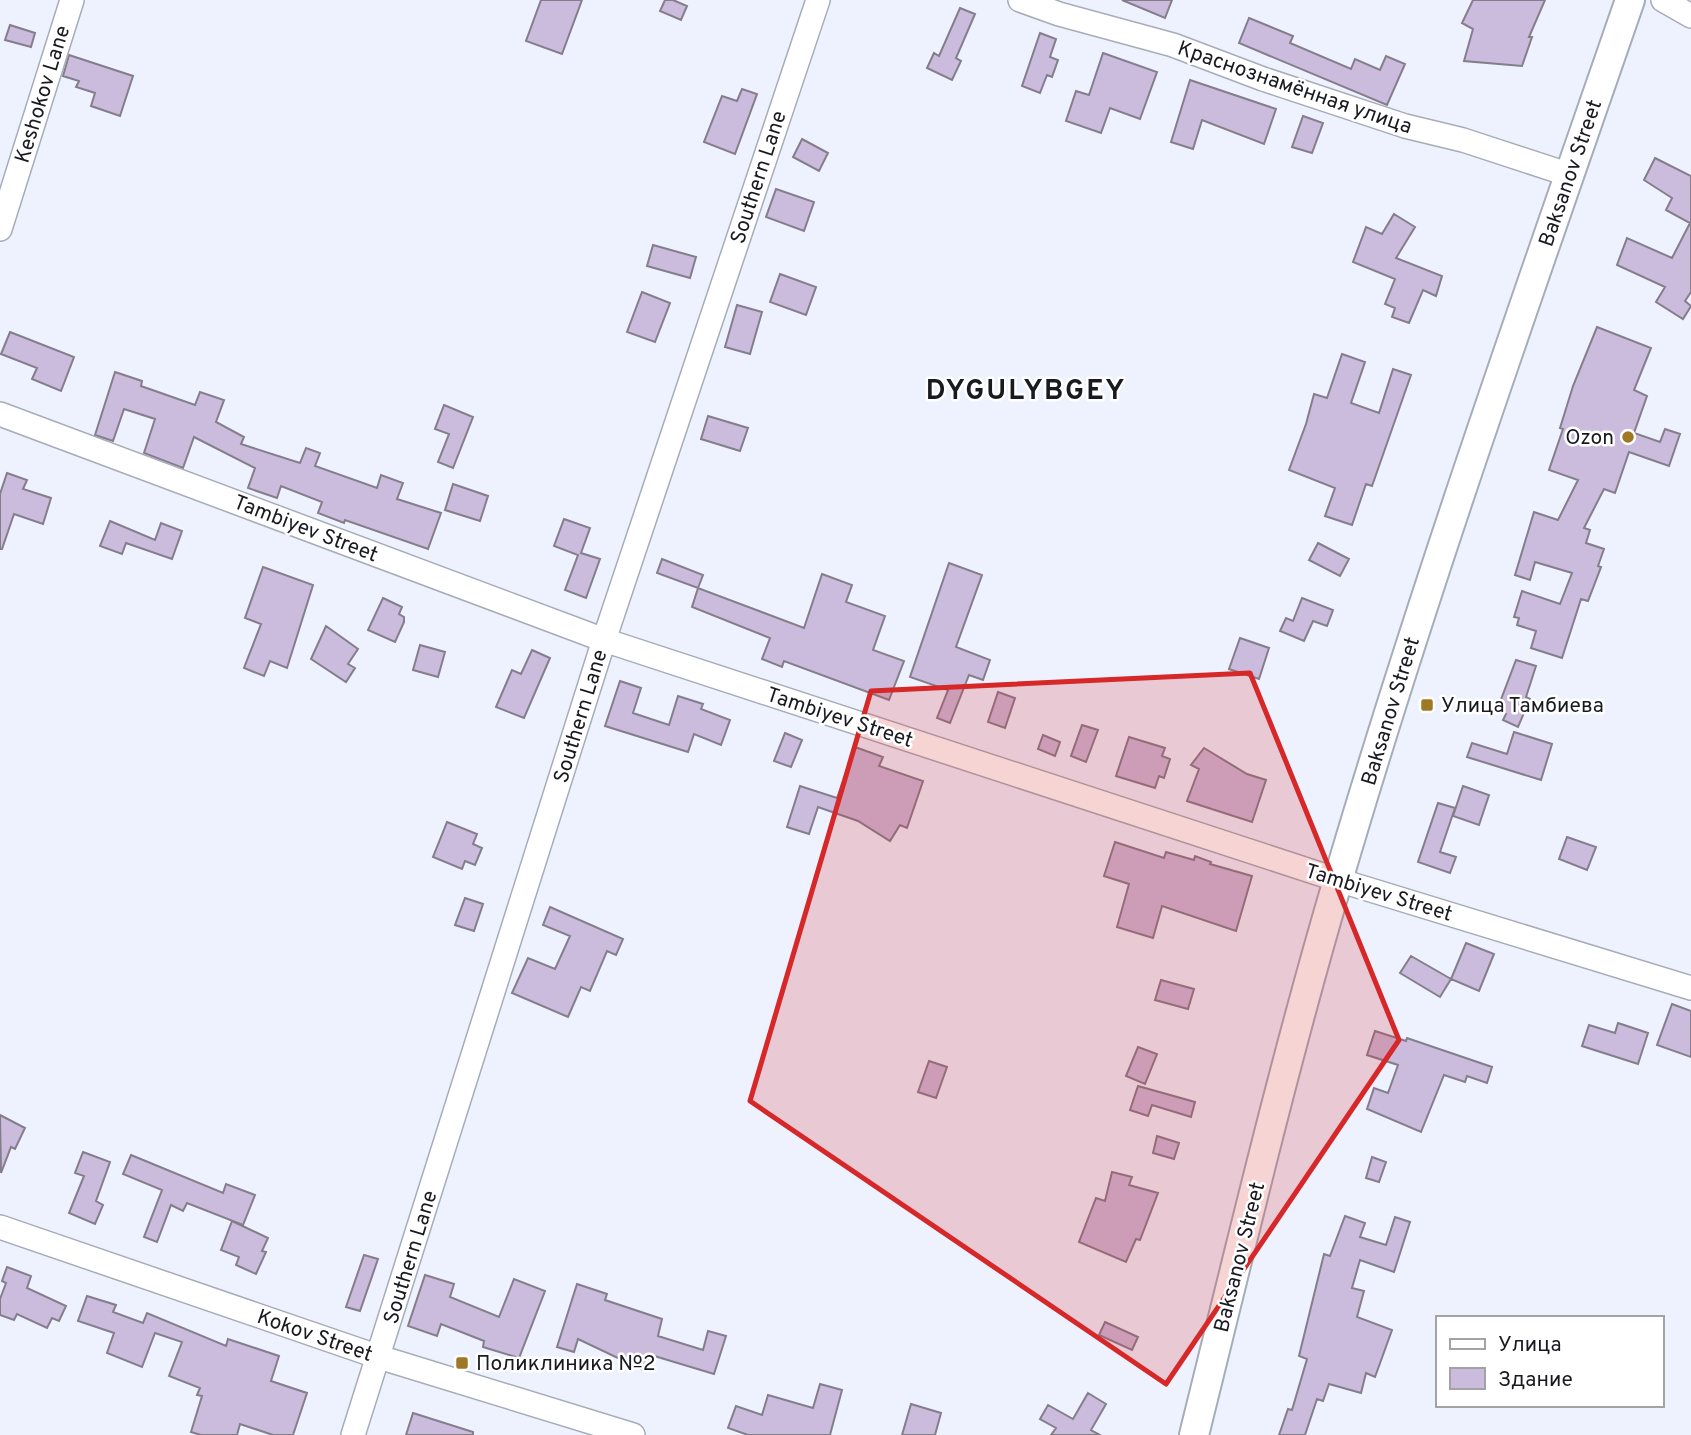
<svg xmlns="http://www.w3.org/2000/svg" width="1691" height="1435" font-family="Overpass,sans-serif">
<rect width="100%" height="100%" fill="#eef2fe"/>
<path fill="#cbbbdd" stroke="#847e8b" stroke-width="2" d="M 541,0 L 582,0 L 562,54 L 526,41 Z
M 665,0 L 673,0 L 687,6 L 681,20 L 660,11 Z
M 1122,0 L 1172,0 L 1165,18 Z
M 1473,0 L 1545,0 L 1529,37 L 1532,37 L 1522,66 L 1464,61 L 1473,29 L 1462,23 Z
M 960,8 L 975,14 L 956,58 L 961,61 L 952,80 L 927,68 L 934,53 L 939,56 Z
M 1249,18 L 1293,36 L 1290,43 L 1351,69 L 1355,59 L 1380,70 L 1386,56 L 1405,64 L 1387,105 L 1239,43 Z
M 10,25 L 35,33 L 31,47 L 5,40 Z
M 1040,33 L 1056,39 L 1050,57 L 1058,60 L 1052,77 L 1047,75 L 1040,93 L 1022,86 Z
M 1103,53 L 1157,72 L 1140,119 L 1110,108 L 1101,133 L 1066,121 L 1076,91 L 1089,95 Z
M 69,55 L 133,76 L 120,116 L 91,106 L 95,93 L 76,87 L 79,81 L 63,76 Z
M 1190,80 L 1276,109 L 1264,144 L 1202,120 L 1193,149 L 1171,142 Z
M 742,89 L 757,94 L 735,154 L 704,142 L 722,96 L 737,101 Z
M 1303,116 L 1323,123 L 1312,153 L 1292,147 Z
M 802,139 L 828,153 L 819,171 L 793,157 Z
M 1655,158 L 1691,176 L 1691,292 L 1685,301 L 1691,306 L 1683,319 L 1656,302 L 1665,287 L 1617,265 L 1627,238 L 1672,258 L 1690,223 L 1666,210 L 1672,198 L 1644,180 Z
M 776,189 L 814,202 L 804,231 L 766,217 Z
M 1394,214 L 1415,227 L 1396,258 L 1442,276 L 1436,296 L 1423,290 L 1409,323 L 1392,317 L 1395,308 L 1385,304 L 1395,279 L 1353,262 L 1366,227 L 1382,234 Z
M 653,245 L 696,257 L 690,278 L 647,266 Z
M 780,274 L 816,287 L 806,315 L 770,302 Z
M 642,292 L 670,303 L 655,342 L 627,332 Z
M 737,305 L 762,312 L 750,354 L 725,347 Z
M 1597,327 L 1651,348 L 1634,390 L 1647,396 L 1634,433 L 1660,442 L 1665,429 L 1680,434 L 1669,466 L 1629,452 L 1615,493 L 1604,489 L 1584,528 L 1590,530 L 1586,543 L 1604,549 L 1598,566 L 1601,567 L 1588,601 L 1581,599 L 1562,658 L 1531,648 L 1536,631 L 1517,625 L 1519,618 L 1514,617 L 1522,591 L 1560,604 L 1572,573 L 1535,562 L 1530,580 L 1515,575 L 1534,512 L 1558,520 L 1578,480 L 1549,470 L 1563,429 L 1560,428 L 1573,386 Z
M 10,332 L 74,357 L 61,391 L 32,379 L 37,368 L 1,354 Z
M 1342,354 L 1365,362 L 1351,403 L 1379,413 L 1393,369 L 1411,375 L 1372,486 L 1366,484 L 1352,525 L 1325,516 L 1335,488 L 1289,470 L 1306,424 L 1314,394 L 1327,398 Z
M 115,372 L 142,381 L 141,386 L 195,405 L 200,392 L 224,400 L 216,422 L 244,437 L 241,444 L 300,463 L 306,448 L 320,453 L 315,466 L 377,488 L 381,475 L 403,483 L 397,499 L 441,513 L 428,549 L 345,520 L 344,523 L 318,513 L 322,502 L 281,486 L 277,498 L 248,488 L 255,468 L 194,437 L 183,468 L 144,453 L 155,419 L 124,409 L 113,441 L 95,435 Z
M 444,405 L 473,417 L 453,468 L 438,462 L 449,434 L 435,429 Z
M 708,416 L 748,428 L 740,451 L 701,439 Z
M 7,473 L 27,480 L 23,489 L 51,498 L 43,524 L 14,514 L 2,549 L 0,549 L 0,494 Z
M 453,484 L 488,496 L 480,521 L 445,510 Z
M 564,519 L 590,528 L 581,553 L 600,559 L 586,598 L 565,590 L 578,555 L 554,546 Z
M 110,521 L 155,540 L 161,523 L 182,531 L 172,559 L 126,543 L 122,554 L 100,546 Z
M 1318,543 L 1349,559 L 1340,576 L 1309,560 Z
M 662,559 L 703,575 L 698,588 L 657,573 Z
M 949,563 L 982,575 L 956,647 L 990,660 L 983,680 L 969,675 L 950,723 L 937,718 L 948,690 L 910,677 Z
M 263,567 L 313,585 L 287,668 L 270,661 L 264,676 L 244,668 L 261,624 L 245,618 Z
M 822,574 L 852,585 L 846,602 L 885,616 L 873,650 L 904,661 L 889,700 L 784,661 L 782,667 L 762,659 L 770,638 L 692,607 L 698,588 L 804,628 Z
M 383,598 L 402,607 L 399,614 L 404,617 L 404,622 L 395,642 L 368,630 Z
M 1302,598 L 1333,610 L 1327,626 L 1313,621 L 1304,641 L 1280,631 L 1286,618 L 1293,621 Z
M 326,626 L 358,649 L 348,664 L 355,668 L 346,682 L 311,659 Z
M 1240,638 L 1269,648 L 1259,679 L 1229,669 Z
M 420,645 L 445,652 L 438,677 L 413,670 Z
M 532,650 L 550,658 L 524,718 L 496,707 L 512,670 L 521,674 Z
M 1516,660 L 1536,666 L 1526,697 L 1530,699 L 1518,727 L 1503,720 L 1506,714 L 1497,710 Z
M 620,681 L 641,688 L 633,713 L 669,725 L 678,696 L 703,704 L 701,709 L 730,720 L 721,745 L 694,734 L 688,752 L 605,726 Z
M 998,692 L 1015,698 L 1005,728 L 988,722 Z
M 1082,725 L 1098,730 L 1086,762 L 1071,756 Z
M 1514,732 L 1552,744 L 1541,780 L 1467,757 L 1472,743 L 1507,754 Z
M 785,733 L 802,740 L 791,767 L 774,761 Z
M 1043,735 L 1060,742 L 1055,756 L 1038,749 Z
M 1129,737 L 1165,748 L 1162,756 L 1170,759 L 1164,778 L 1159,776 L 1155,788 L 1116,776 Z
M 855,747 L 883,757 L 879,766 L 923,781 L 907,828 L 900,825 L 890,841 L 858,821 L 818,807 L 809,834 L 787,827 L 800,786 L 837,798 Z
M 1204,748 L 1247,774 L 1266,780 L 1252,822 L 1187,801 L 1199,769 L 1191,765 Z
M 1463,786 L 1489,795 L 1479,825 L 1453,816 Z
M 1438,803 L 1455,808 L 1440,852 L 1456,857 L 1450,873 L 1418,862 Z
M 447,822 L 477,834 L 473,844 L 482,848 L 475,865 L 465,861 L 462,869 L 433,857 Z
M 1567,837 L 1596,847 L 1587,870 L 1559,859 Z
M 1115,842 L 1164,858 L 1166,852 L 1194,860 L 1195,856 L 1211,862 L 1210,864 L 1252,876 L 1236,931 L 1162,906 L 1153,938 L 1117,927 L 1129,884 L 1104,876 Z
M 465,898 L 483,904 L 474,931 L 455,925 Z
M 550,907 L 623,939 L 616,955 L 607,951 L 590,991 L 581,987 L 568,1017 L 512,993 L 528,958 L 555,969 L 570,936 L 543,925 Z
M 1466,943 L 1494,954 L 1479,991 L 1451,979 Z
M 1411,956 L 1451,979 L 1440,997 L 1400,973 Z
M 1161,980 L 1194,989 L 1188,1009 L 1155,1000 Z
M 1672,1004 L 1691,1011 L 1691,1057 L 1657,1045 Z
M 1618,1023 L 1648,1033 L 1638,1064 L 1582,1046 L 1589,1025 L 1615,1033 Z
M 1375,1031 L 1406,1041 L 1407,1038 L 1492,1067 L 1487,1083 L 1467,1076 L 1465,1082 L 1444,1075 L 1421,1132 L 1367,1109 L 1374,1088 L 1388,1093 L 1398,1065 L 1367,1055 Z
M 1138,1047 L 1157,1054 L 1145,1084 L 1126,1076 Z
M 929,1061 L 947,1067 L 936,1098 L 918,1092 Z
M 1138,1086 L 1195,1102 L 1191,1117 L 1152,1105 L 1148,1116 L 1130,1110 Z
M 0,1115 L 25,1128 L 15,1149 L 11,1147 L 1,1173 Z
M 1157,1136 L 1179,1143 L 1174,1159 L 1153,1153 Z
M 83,1152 L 110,1162 L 96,1201 L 103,1205 L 95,1224 L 69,1213 L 84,1176 L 75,1173 Z
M 131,1155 L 223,1193 L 226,1184 L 255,1195 L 243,1225 L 187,1203 L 183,1211 L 171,1205 L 157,1242 L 144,1237 L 162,1190 L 123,1174 Z
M 1372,1157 L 1386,1162 L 1379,1182 L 1366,1178 Z
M 1112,1172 L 1132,1177 L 1129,1185 L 1158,1193 L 1140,1240 L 1136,1239 L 1126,1262 L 1079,1242 L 1096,1198 L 1105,1201 Z
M 1345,1216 L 1365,1223 L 1360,1237 L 1386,1245 L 1395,1217 L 1410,1222 L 1394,1272 L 1360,1260 L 1352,1288 L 1364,1291 L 1357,1317 L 1392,1330 L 1375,1377 L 1366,1373 L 1361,1393 L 1329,1384 L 1323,1401 L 1317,1399 L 1305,1435 L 1279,1435 L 1288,1409 L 1292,1410 L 1307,1359 L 1299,1356 L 1324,1254 L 1330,1256 Z
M 232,1221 L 268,1238 L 262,1251 L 266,1252 L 256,1274 L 236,1265 L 239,1257 L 221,1250 Z
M 364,1255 L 378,1259 L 360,1311 L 346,1307 Z
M 7,1267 L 31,1276 L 27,1288 L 66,1306 L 59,1321 L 52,1318 L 47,1328 L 17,1314 L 14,1320 L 0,1315 L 0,1299 L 6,1283 L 2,1281 Z
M 425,1275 L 454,1284 L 450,1297 L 499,1317 L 514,1279 L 545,1291 L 519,1358 L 483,1347 L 484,1341 L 441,1324 L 437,1336 L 408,1326 Z
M 577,1284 L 607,1294 L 605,1300 L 662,1319 L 658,1336 L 703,1350 L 708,1331 L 726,1336 L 714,1374 L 651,1355 L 645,1371 L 578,1339 L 574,1352 L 557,1347 Z
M 87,1296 L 116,1305 L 113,1312 L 143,1323 L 147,1313 L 226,1346 L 228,1339 L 279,1356 L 271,1381 L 307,1393 L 293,1435 L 273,1435 L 240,1424 L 237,1435 L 201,1435 L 191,1432 L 202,1396 L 197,1395 L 200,1388 L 169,1376 L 182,1342 L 155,1333 L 142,1367 L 107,1353 L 114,1333 L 78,1321 Z
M 1105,1322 L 1138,1337 L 1132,1350 L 1099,1335 Z
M 820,1384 L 842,1390 L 830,1435 L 748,1435 L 728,1428 L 736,1406 L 762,1415 L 768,1395 L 813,1408 Z
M 1088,1393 L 1106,1404 L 1091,1430 L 1100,1435 L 1051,1435 L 1056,1428 L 1040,1419 L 1048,1405 L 1073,1419 Z
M 911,1404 L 941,1413 L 935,1435 L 902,1435 Z
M 413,1413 L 473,1432 L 473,1435 L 406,1435 Z"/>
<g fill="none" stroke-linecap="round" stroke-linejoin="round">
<g stroke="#a7acb9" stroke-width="26">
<path id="minor" d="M 1020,0 L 1059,14 L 1173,45 L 1263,79 L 1405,126 L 1463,140 L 1570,175
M 1663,0 L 1691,16
M 0,229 L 72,0
M 0,414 L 604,640 L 1338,880 L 1691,988
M 0,1227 L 379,1357 L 633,1435
M 353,1435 L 604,640 L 818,0"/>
</g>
<g stroke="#a7acb9" stroke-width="32">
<path id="major" d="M 1194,1435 C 1240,1250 1284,1063 1338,880 C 1425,584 1529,292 1630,0"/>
</g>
<use href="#minor" stroke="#fff" stroke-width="23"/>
<use href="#major" stroke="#fff" stroke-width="28"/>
</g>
<path fill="#d62828" fill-opacity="0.2" stroke="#d62828" stroke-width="5" stroke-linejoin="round" d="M 1250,673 L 1399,1040 L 1166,1384 L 750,1101 L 871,691 Z"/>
<g fill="#9f7826" stroke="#fff" stroke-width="2.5">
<circle cx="1628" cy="437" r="7"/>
<rect x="1420" y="698" width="14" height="14" rx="3.5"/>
<rect x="455" y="1356" width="14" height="14" rx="3.5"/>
</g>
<g text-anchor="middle" stroke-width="5" stroke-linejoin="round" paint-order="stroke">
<g font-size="21" fill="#191a20" stroke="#fff">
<text transform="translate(1295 87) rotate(19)" y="7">Краснознамённая улица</text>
<text transform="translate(42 94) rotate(-73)" y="7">Keshokov Lane</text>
<text transform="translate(1570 173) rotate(-71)" y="7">Baksanov Street</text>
<text transform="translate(758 177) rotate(-72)" y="7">Southern Lane</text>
<text transform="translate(306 528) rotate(21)" y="7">Tambiyev Street</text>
<text transform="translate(1390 711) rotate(-73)" y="7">Baksanov Street</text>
<text transform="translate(580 716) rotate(-73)" y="7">Southern Lane</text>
<text transform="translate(840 717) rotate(18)" y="7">Tambiyev Street</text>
<text transform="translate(1379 892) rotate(17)" y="7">Tambiyev Street</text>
<text transform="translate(410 1257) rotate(-73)" y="7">Southern Lane</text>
<text transform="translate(1239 1257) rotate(-76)" y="7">Baksanov Street</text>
<text transform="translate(315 1335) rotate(19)" y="7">Kokov Street</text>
</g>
<g font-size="21" fill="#191a20" stroke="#fff" text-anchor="start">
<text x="1614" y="444" text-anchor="end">Ozon</text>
<text x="1441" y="712">Улица Тамбиева</text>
<text x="476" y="1370">Поликлиника №2</text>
</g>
<g font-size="28" font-weight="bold" letter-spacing="2" fill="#191a20" stroke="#fff">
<text x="1026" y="399">DYGULYBGEY</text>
</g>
</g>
<rect x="1436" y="1316" width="228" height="91" fill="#ffffff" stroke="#a3a3a6" stroke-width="2"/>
<rect x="1450" y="1339" width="35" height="10" fill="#ffffff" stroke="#a3a3a6" stroke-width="2"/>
<text x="1498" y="1351" font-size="21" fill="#191a20">Улица</text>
<rect x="1450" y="1368" width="35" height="21" fill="#cbbbdd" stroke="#a3a3a6" stroke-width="2"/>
<text x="1498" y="1386" font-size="21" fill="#191a20">Здание</text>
</svg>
